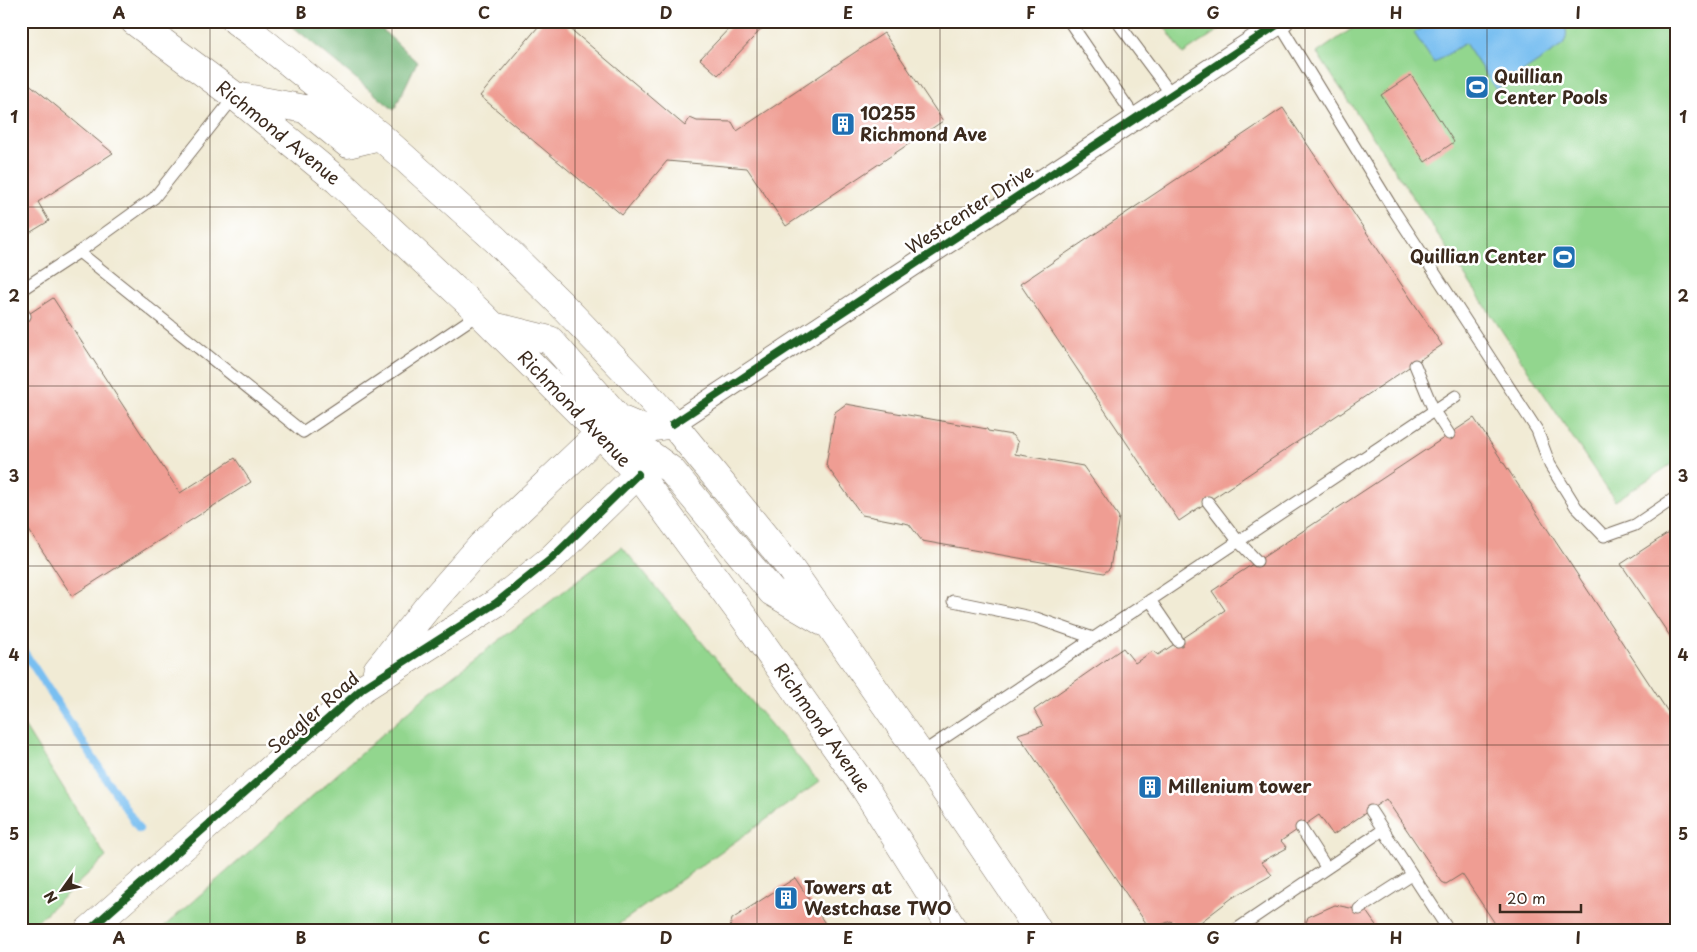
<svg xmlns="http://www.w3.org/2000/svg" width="1697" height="952" font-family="'Playpen Sans',sans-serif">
<rect width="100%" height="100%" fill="#fff"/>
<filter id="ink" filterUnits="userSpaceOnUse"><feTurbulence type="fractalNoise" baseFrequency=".02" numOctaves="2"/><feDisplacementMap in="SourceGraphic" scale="10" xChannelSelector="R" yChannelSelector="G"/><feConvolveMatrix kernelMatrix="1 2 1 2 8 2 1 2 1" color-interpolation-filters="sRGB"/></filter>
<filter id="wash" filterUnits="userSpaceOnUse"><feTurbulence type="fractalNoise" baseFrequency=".0096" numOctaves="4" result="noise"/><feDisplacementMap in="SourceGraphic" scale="20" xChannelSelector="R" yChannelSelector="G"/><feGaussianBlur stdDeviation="1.12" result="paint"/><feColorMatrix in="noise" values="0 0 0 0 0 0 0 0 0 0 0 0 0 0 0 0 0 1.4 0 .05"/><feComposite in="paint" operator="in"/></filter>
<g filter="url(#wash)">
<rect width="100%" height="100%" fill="#f1ebd5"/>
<path fill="#92d68e" stroke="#668056" d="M 1161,21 L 1232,21 L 1183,54 Z
M 1363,21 L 1676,21 L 1676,461 L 1615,501 L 1317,53 Z
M 622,547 L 819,782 L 609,931 L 159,931 L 426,696 Z
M 21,721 L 106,857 L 27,931 L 21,931 Z"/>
<path fill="#75b779" stroke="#58704c" d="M 286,21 L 373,21 L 417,62 L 394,110 Z"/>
<path fill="#79bff1" stroke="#5a7488" d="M 1432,21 L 1516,21 L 1521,28 L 1532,21 L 1561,21 C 1568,29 1568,36 1563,45 L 1496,90 L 1465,43 L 1434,63 L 1414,33 Z"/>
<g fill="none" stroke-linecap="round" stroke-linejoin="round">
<path stroke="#79bff1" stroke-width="8" d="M 21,647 L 139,829"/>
</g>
<g id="blocks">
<path fill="#ef9d93" d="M 543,21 L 561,21 L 685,126 L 690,118 L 697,121 L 732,122 L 737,131 L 884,33 L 943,121 L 786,226 L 747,168 L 667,161 L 622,215 L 480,96 Z
M 736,21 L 769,21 L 718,75 L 700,59 Z
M 1411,75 L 1454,142 L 1425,162 L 1381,95 Z
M 21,77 L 113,153 L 38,202 L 49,221 L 21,238 Z
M 1283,108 L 1442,345 L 1179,521 L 1020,284 Z
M 53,298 L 180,493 L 235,458 L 251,482 L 72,596 L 21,518 L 21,319 Z
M 846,404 L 987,429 L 988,431 L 1012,435 L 1018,442 L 1015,454 L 1083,466 L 1119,517 L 1110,568 L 1104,573 L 922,541 L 909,524 L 862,515 L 826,465 L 835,412 Z
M 1474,418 L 1676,724 L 1676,931 L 1500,931 L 1462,874 L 1446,884 L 1442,882 L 1386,799 L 1333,835 L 1319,815 L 1281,841 L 1287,848 L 1261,862 L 1272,875 L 1232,898 L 1189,931 L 1180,931 L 1171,921 L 1150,929 L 1018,734 L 1043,726 L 1034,710 L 1123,648 L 1135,663 L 1153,651 L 1158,655 L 1225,610 L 1212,591 Z
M 1676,528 L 1676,637 L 1672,639 L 1621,564 Z
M 795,878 L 830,931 L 729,931 L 732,919 Z
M 1335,905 L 1366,911 L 1380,931 L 1303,931 L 1308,917 Z"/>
</g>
</g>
<g filter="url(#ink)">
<use href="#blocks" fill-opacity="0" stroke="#7b6e5e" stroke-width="1"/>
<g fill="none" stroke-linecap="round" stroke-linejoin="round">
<g stroke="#7b6e5e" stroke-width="13">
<path id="lane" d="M 1069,21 L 1136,119
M 1123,21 L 1119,24 L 1172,95
M 1279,23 L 1393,209 L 1537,430 L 1550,465 L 1576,507 L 1604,536 L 1635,525 L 1676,497
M 79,252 L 303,432 L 480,313
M 21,290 L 79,252 L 154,198 L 235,96
M 21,310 L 25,316
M 1415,365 L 1434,411 L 1449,434
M 1208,502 L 1238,541 L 1257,561
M 1150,600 L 1178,641
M 953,601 L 1036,618 L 1093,638
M 920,754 L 1456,396
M 1371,811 L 1449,931
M 1301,828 L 1326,867
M 1359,909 L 1412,875
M 1234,931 L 1383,830"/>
</g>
<g stroke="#7b6e5e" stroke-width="23">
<path id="street" d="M 673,424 L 1283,21"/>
</g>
<g stroke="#7b6e5e" stroke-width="29">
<path id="secondary" d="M 134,21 L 235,96 L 337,180 L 480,313 L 600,433 L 638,474 L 745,619 L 864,787 L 954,931
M 236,21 L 255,35 L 380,136 L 496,240 L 562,305 L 637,383 L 673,424 L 787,564 L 920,754 L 1018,899 L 1038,931
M 236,96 L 305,109 L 348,144 L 380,136
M 493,326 L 550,340 L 619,419 L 643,429 L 673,424
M 377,670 L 430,604 L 481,546 L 600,433 L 648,453 L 671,470 L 772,592 L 823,622
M 88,931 L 363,688 L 496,603 L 551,559 L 638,474"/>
</g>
<use href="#lane" stroke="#fff" stroke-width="11"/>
<use href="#street" stroke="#fff" stroke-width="21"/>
<use href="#secondary" stroke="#fff" stroke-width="28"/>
<g stroke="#fff" stroke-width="11">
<path id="cycleway" d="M 673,424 L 1283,21
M 88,931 L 363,688 L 496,603 L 551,559 L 638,474"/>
</g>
<use href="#cycleway" stroke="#1b5e20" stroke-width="8"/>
</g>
</g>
<path fill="none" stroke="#3b2a1e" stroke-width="1" stroke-opacity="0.55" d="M 210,21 L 210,931M 392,21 L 392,931M 575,21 L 575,931M 757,21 L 757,931M 940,21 L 940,931M 1122,21 L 1122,931M 1305,21 L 1305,931M 1487,21 L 1487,931M 21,207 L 1676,207M 21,386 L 1676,386M 21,566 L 1676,566M 21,745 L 1676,745"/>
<defs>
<g id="stadium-square" transform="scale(1.25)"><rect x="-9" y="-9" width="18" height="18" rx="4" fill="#1f6fb2" stroke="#fff"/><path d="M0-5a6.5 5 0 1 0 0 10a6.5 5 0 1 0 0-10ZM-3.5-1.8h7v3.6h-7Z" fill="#fff"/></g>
<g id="building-square" transform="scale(1.25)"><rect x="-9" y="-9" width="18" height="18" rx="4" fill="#1f6fb2" stroke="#fff"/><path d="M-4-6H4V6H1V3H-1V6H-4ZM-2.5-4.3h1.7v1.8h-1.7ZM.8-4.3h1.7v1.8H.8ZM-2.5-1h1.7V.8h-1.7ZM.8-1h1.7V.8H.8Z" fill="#fff"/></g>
</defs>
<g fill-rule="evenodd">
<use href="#stadium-square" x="1477" y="87"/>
<use href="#building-square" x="843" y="124"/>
<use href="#stadium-square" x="1564" y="257"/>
<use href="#building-square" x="1150" y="787"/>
<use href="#building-square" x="786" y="898"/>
</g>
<g text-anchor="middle" stroke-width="5" stroke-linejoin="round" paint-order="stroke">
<g font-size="18" font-weight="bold" fill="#3b2a1e" stroke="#fff" text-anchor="start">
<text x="1494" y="83">Quillian<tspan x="1494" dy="21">Center Pools</tspan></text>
<text x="860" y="120">10255<tspan x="860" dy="21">Richmond Ave</tspan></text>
<text x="1546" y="263" text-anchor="end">Quillian Center</text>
<text x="1168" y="793">Millenium tower</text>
<text x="804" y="894">Towers at<tspan x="804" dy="21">Westchase TWO</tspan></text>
</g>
<g font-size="18" fill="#3b2a1e" stroke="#fff">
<text transform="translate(278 133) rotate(39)" y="6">Richmond Avenue</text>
<text transform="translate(970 210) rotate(-33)" y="6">Westcenter Drive</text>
<text transform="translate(574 409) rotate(46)" y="6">Richmond Avenue</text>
<text transform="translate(314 713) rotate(-41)" y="6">Seagler Road</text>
<text transform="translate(822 728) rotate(55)" y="6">Richmond Avenue</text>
</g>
</g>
<rect width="1697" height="952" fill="none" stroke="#fff" stroke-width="55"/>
<g transform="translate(62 890) rotate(237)" stroke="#ffffff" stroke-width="4" paint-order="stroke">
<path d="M0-4L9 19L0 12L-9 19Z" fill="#3b2a1e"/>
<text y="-8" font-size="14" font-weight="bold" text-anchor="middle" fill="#3b2a1e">N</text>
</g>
<path d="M1500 904v8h81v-8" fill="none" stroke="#3b2a1e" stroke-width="2.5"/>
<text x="1507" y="904" font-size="15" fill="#3b2a1e" stroke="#ffffff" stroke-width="4" paint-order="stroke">20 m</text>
<rect x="28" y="28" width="1642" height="896" fill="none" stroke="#3b2a1e" stroke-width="2"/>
<g font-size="16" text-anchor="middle" font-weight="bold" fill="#3b2a1e">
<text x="119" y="19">A</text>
<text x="301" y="19">B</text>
<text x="484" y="19">C</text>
<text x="666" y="19">D</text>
<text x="848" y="19">E</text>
<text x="1031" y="19">F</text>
<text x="1213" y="19">G</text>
<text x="1396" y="19">H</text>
<text x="1578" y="19">I</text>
<text x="14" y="123">1</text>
<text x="1683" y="123">1</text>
<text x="14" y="302">2</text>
<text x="1683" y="302">2</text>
<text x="14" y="482">3</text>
<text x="1683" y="482">3</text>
<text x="14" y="661">4</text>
<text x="1683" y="661">4</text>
<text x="14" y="840">5</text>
<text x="1683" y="840">5</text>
<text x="119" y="944">A</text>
<text x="301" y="944">B</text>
<text x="484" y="944">C</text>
<text x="666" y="944">D</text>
<text x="848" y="944">E</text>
<text x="1031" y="944">F</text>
<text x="1213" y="944">G</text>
<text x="1396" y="944">H</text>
<text x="1578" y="944">I</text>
</g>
</svg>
